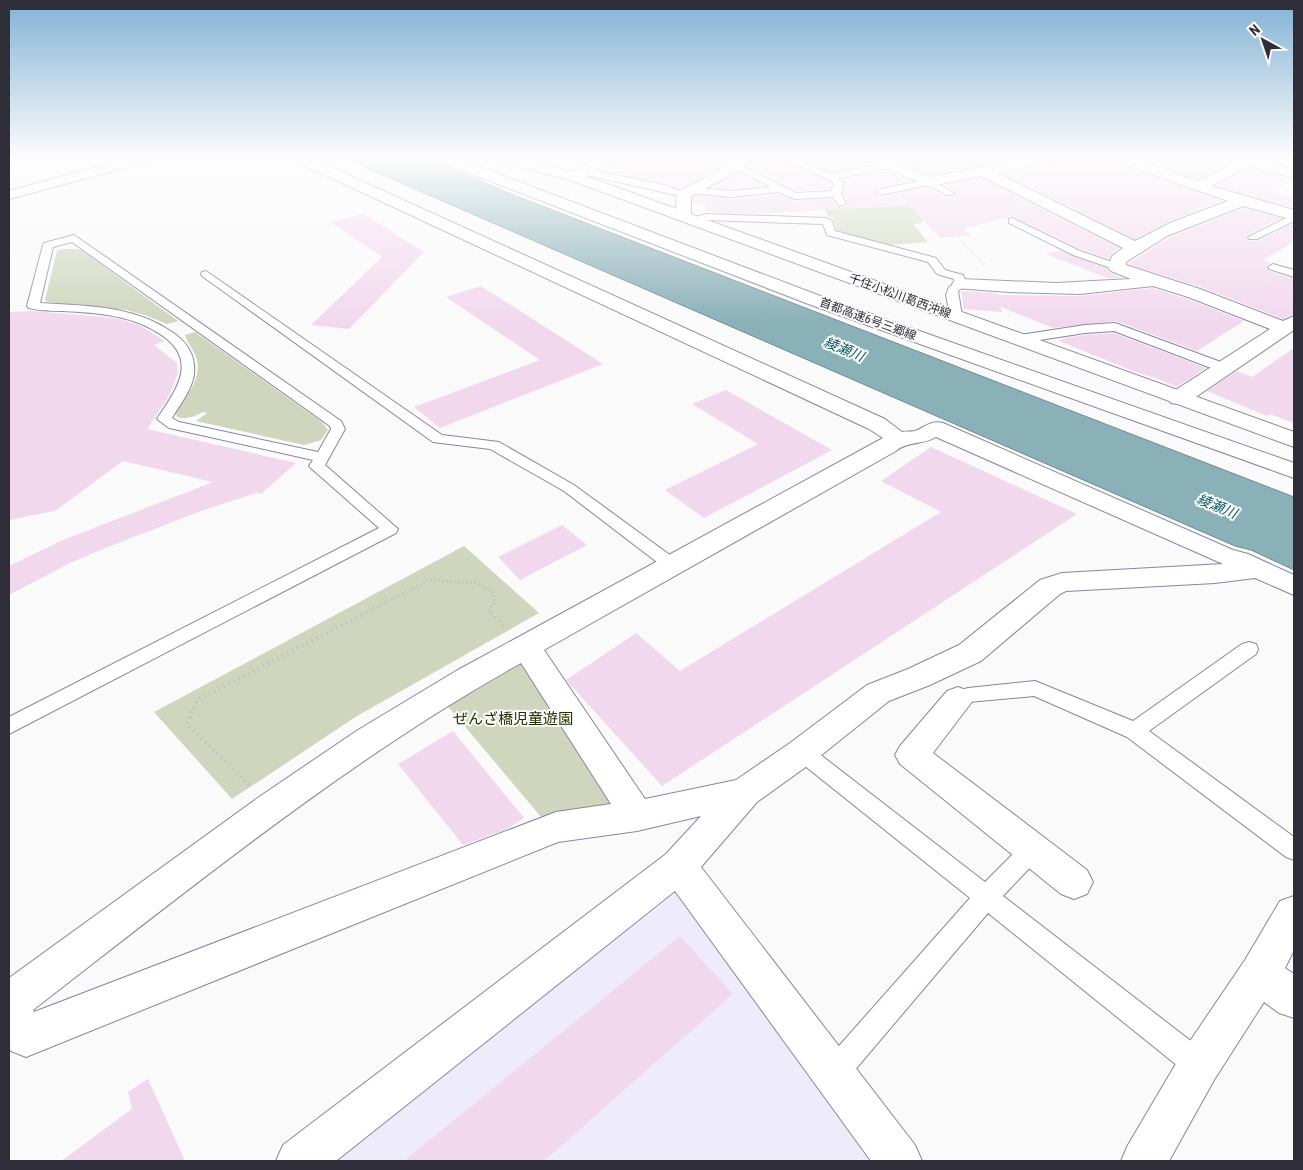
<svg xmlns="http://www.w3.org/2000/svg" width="1303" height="1170" font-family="'Roboto Condensed','Noto Sans JP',sans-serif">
<rect width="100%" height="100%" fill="#fafafa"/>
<path fill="#eeecfb" d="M 678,891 L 875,1161 L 334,1161 Z"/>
<path fill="#ced6bd" d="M 927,204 L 942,217 L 921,220 L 923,223 L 913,224 L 928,242 L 889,245 L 837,231 L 833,217 L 828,216 L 825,210 Z
M 63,249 L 80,249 L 178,321 L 167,324 L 145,315 L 126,310 L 47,302 L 45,300 L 57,251 Z
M 195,332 L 322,422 L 328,430 L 321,440 L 304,445 L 196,421 L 207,413 L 203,412 C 196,416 186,420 177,417 L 176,413 C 185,398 202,379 197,360 C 195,351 188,344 185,335 Z
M 464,546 L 539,613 L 357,716 L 232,799 L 154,712 Z
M 527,659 L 614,807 L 547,824 L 446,704 Z"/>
<path fill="#8ab0b8" stroke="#6f8992" d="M 346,159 L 430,159 L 511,194 L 1294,497 L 1294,570 L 1251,550 L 1235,546 Z"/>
<path fill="#f2d8ed" d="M 614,159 L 732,159 L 717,169 L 680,189 L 664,183 L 599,170 Z
M 752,159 L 785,159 L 831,183 L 830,189 L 796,191 L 746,165 Z
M 803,159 L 866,159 L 870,164 L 831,172 Z
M 892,159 L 968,159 L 980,166 L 930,175 Z
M 1055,159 L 1112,159 L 1115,164 L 1222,201 L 1171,220 L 1135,239 L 1003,174 L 1046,165 Z
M 1140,159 L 1237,159 L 1198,179 Z
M 1249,168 L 1294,180 L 1272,191 L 1294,197 L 1294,208 L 1216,185 Z
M 886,171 L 911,181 L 880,187 L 874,191 L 880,197 L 927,187 L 945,197 L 952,197 L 955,194 L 955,191 L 944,185 L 981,178 L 1119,248 L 1111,254 L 1109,259 L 1081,249 L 1011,216 L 964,229 L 971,236 L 940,238 L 908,205 L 756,214 L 705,212 L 705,203 L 693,203 L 693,197 L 696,195 L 731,199 L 779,194 L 794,201 L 832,199 L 836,206 L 842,208 L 848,203 L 843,194 L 844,179 Z
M 738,172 L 764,186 L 731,189 L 712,187 Z
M 1243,208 L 1281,218 L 1247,235 L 1246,238 L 1249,241 L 1258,241 L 1294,223 L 1294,242 L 1263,260 L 1271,263 L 1266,266 L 1268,271 L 1294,279 L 1294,314 L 1283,319 L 1201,287 L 1128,264 L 1168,238 Z
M 364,214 L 424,252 L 349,329 L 311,325 L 382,257 L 330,222 Z
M 1060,251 L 1107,268 L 1110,273 L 1122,278 L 1108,278 L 1045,254 Z
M 481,286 L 603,364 L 440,428 L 414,407 L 540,360 L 446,297 Z
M 1153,288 L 1187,299 L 1244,321 L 1197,351 L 1116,321 L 1053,328 L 1001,307 L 1002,312 L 964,309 L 961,291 L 997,293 L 998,295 L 1080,296 Z
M 34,311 L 115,318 L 139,325 L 165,341 L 154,345 L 177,363 L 178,373 L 169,396 L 147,429 L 296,463 L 261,494 L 256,493 L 201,511 L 108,547 L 72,562 L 9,595 L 9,566 L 63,540 L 213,482 L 123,461 L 55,511 L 9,520 L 9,312 Z
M 1114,333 L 1206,368 L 1177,387 L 1153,377 L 1138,373 L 1059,341 L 1065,338 L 1085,335 Z
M 1294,348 L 1294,423 L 1270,414 L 1267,416 L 1207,391 L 1237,371 L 1252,377 Z
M 726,390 L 832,450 L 704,518 L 665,490 L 758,444 L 692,404 Z
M 931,447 L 1077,514 L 662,786 L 566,680 L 636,633 L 680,671 L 941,512 L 881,481 Z
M 562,525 L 587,545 L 520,580 L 498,557 Z
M 453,731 L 524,818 L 507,829 L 463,845 L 398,764 Z
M 680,936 L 733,994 L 544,1161 L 404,1161 Z
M 148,1079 L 185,1161 L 61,1161 L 132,1109 L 128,1092 Z"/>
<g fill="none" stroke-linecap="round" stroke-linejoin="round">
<g stroke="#8985a0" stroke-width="2">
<path id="service" d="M 787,159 L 798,159 L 831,174 L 890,162 L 894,165 L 890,168 L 839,178 L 843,181 L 841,194 L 846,203 L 841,206 L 838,205 L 833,197 L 794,199 L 779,192 L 731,197 L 691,193 L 686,190 L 691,187 L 731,191 L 771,187 L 734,168 L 733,166 L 737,163 L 796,193 L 832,191 L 833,182 Z
M 970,159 L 982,159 L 1002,168 L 995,170 Z
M 586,169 L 664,185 L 689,194 L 684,197 L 583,174 L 583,170 Z
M 929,179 L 954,193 L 952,195 L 946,195 L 928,185 L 881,195 L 876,192 L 881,189 Z
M 705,214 L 827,218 L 832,221 L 835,231 L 936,258 L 945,270 L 963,275 L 967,284 L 958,291 L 962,316 L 956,320 L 950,316 L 946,295 L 949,287 L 955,283 L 954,279 L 937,274 L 928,262 L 827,235 L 823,224 L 706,220 L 692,224 L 687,221 Z
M 1294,214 L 1294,221 L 1257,239 L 1249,239 L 1248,237 Z
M 1012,218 L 1080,251 L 1121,265 L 1122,267 L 1117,270 L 1073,255 L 1009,223 L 1009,219 Z
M 74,235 L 341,421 L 345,429 L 325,465 L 398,529 L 396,533 L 9,734 L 9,717 L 379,528 L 312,469 L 309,466 L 313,460 L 174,429 L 169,428 L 157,419 C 175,391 199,362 163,336 C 133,315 99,313 63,311 C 52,311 40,311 29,308 L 27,306 L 43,245 L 44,243 ZM 72,242 L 330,426 L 331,429 L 318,452 L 179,422 L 172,418 C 180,404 192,390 194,374 C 196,355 187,342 172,332 C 133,305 85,306 40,303 L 53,247 Z
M 1273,264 L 1294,270 L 1294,277 L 1269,269 L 1268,267 Z
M 206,271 L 442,435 L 499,442 L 574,485 L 678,561 L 681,565 L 678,569 L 672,571 L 666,569 L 564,491 L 490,449 L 433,442 L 202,276 L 201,274 L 202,272 Z
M 1115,323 L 1229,365 L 1230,368 L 1229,371 L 1219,371 L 1114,331 L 1085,333 L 1020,343 L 1014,339 L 1020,335 L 1085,325 Z
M 1249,642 L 1256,644 L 1258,649 L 1256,654 L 1149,731 L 1294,837 L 1294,860 L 1286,857 L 1127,737 L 1034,696 L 968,702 L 961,700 L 958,695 L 961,690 L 968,688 L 1035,681 L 1133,721 L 1242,644 Z
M 802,744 L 809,746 L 985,882 L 1024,843 L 1032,840 L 1040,843 L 1044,850 L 1040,857 L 1003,896 L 1209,1055 L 1213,1065 L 1209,1075 L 1199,1079 L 1189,1075 L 988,913 L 843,1084 L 833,1088 L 823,1084 L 819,1074 L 823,1064 L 970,898 L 795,758 L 792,752 L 795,746 Z"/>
</g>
<g stroke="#8985a0" stroke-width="2">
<path id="minor" d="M 126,159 L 149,159 L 147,162 L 9,199 L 9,191 Z
M 295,159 L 313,159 L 885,419 L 902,432 C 906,431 911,432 915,431 C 926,427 930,420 943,423 L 1233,550 L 1248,554 L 1294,575 L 1294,595 L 1255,578 L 1215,583 L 1066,591 L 1060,594 L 981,661 L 930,685 L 889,701 L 814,761 L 757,802 L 701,867 L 915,1145 L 922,1161 L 871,1161 L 675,891 L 336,1161 L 276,1161 L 283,1145 L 666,854 L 701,816 L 637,831 L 558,842 L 26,1057 L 11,1051 L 9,1048 L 9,978 L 259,797 L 358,730 L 456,671 L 883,438 L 869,429 L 297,162 ZM 936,437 L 1223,564 L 1062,573 L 1040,580 L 959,645 L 908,669 L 867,685 L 790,743 L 736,780 L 645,799 L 544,650 L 896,451 C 907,441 923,445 936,437 ZM 521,663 L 611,804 L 556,812 L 34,1012 L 33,1010 C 191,888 346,761 521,663 Z
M 595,159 L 612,159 L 580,180 L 570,180 L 568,177 L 570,174 Z
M 735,159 L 750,159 L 735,173 L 691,196 L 691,217 L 688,220 L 678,220 L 675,217 L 677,194 L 679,191 L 718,171 Z
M 868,159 L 887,159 L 930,177 L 1025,159 L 1053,159 L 1046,163 L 997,173 L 1135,241 L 1172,222 L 1228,201 L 1116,162 L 1114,159 L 1134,159 L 1198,181 L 1241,159 L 1258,159 L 1294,170 L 1294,178 L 1249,166 L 1211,186 L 1294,210 L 1294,220 L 1243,206 L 1167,236 L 1126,262 L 1126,265 L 1200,289 L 1283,321 L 1294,316 L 1294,330 L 1187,403 L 1179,404 L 1171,403 L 1168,398 L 1171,393 L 1270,329 L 1188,297 L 1153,286 L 1080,294 L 1009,292 L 955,288 L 952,284 L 955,280 L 961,279 L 1056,283 L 1131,279 L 1111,271 L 1108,267 L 1112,256 L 1123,248 L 981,176 L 929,186 L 870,162 Z
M 958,687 L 969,691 L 974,699 L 933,753 L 1087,870 L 1093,882 L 1087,894 L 1074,899 L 1061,894 L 900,764 L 895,755 L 900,746 L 947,691 Z
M 1294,896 L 1294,950 L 1285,968 L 1294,974 L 1294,1018 L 1279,1013 L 1264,1002 L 1214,1080 L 1169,1161 L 1121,1161 L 1128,1145 L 1184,1050 L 1245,960 L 1280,901 Z"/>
</g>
<g stroke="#8985a0" stroke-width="2">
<path id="primary" d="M 498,159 L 521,159 L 580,174 L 1294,432 L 1294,447 L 570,180 L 500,162 Z"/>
</g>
<g stroke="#8985a0" stroke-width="2">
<path id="motorway" d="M 439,159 L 459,159 L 823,297 L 1294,463 L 1294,478 L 811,305 L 441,162 Z"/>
</g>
<path stroke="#bcbcbf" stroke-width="2" stroke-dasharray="0.5 2" stroke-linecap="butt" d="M 959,239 L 985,265"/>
<path stroke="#bcbcbf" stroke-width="3" stroke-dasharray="1 3" stroke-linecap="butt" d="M 363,614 L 429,580 L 475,583 L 492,591 L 495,601 L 489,611 L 492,614"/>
<path stroke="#bcbcbf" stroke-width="4" stroke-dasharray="1 4.5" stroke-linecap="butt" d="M 491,613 L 506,628
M 249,785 L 187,724 L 197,700 L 366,613"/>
<use href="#service" fill="#fff" fill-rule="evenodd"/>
<use href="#minor" fill="#fff" fill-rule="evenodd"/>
<use href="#primary" fill="#fff" fill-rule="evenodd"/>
<use href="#motorway" fill="#fff" fill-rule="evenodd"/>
</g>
<linearGradient id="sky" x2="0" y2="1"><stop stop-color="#82b2d5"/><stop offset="0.49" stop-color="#fdfdfd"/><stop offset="1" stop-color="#fdfdfd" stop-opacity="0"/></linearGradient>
<rect width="1303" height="323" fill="url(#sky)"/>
<g text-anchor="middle" stroke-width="4" stroke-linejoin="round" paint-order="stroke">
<g font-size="12" fill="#2f2d38" stroke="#fafafa">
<text transform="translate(900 296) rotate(20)" y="4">千住小松川葛西沖線</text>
<text transform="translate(868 319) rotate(20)" y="4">首都高速6号三郷線</text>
</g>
<g font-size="14" font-style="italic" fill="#095b68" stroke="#fafafa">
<text transform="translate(844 349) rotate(23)" y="5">綾瀬川</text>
<text transform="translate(1217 506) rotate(23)" y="5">綾瀬川</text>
</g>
<g font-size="15" fill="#253000" stroke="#fafafa">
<text x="513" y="724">ぜんざ橋児童遊園</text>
</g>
</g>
<rect width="1303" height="1170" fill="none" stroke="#2f2d38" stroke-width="20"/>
<g transform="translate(1263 40) rotate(320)" stroke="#fafafa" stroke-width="4" paint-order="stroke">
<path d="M0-4L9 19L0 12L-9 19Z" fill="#2f2d38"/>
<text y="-8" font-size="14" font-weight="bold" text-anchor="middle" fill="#2f2d38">N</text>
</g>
</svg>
